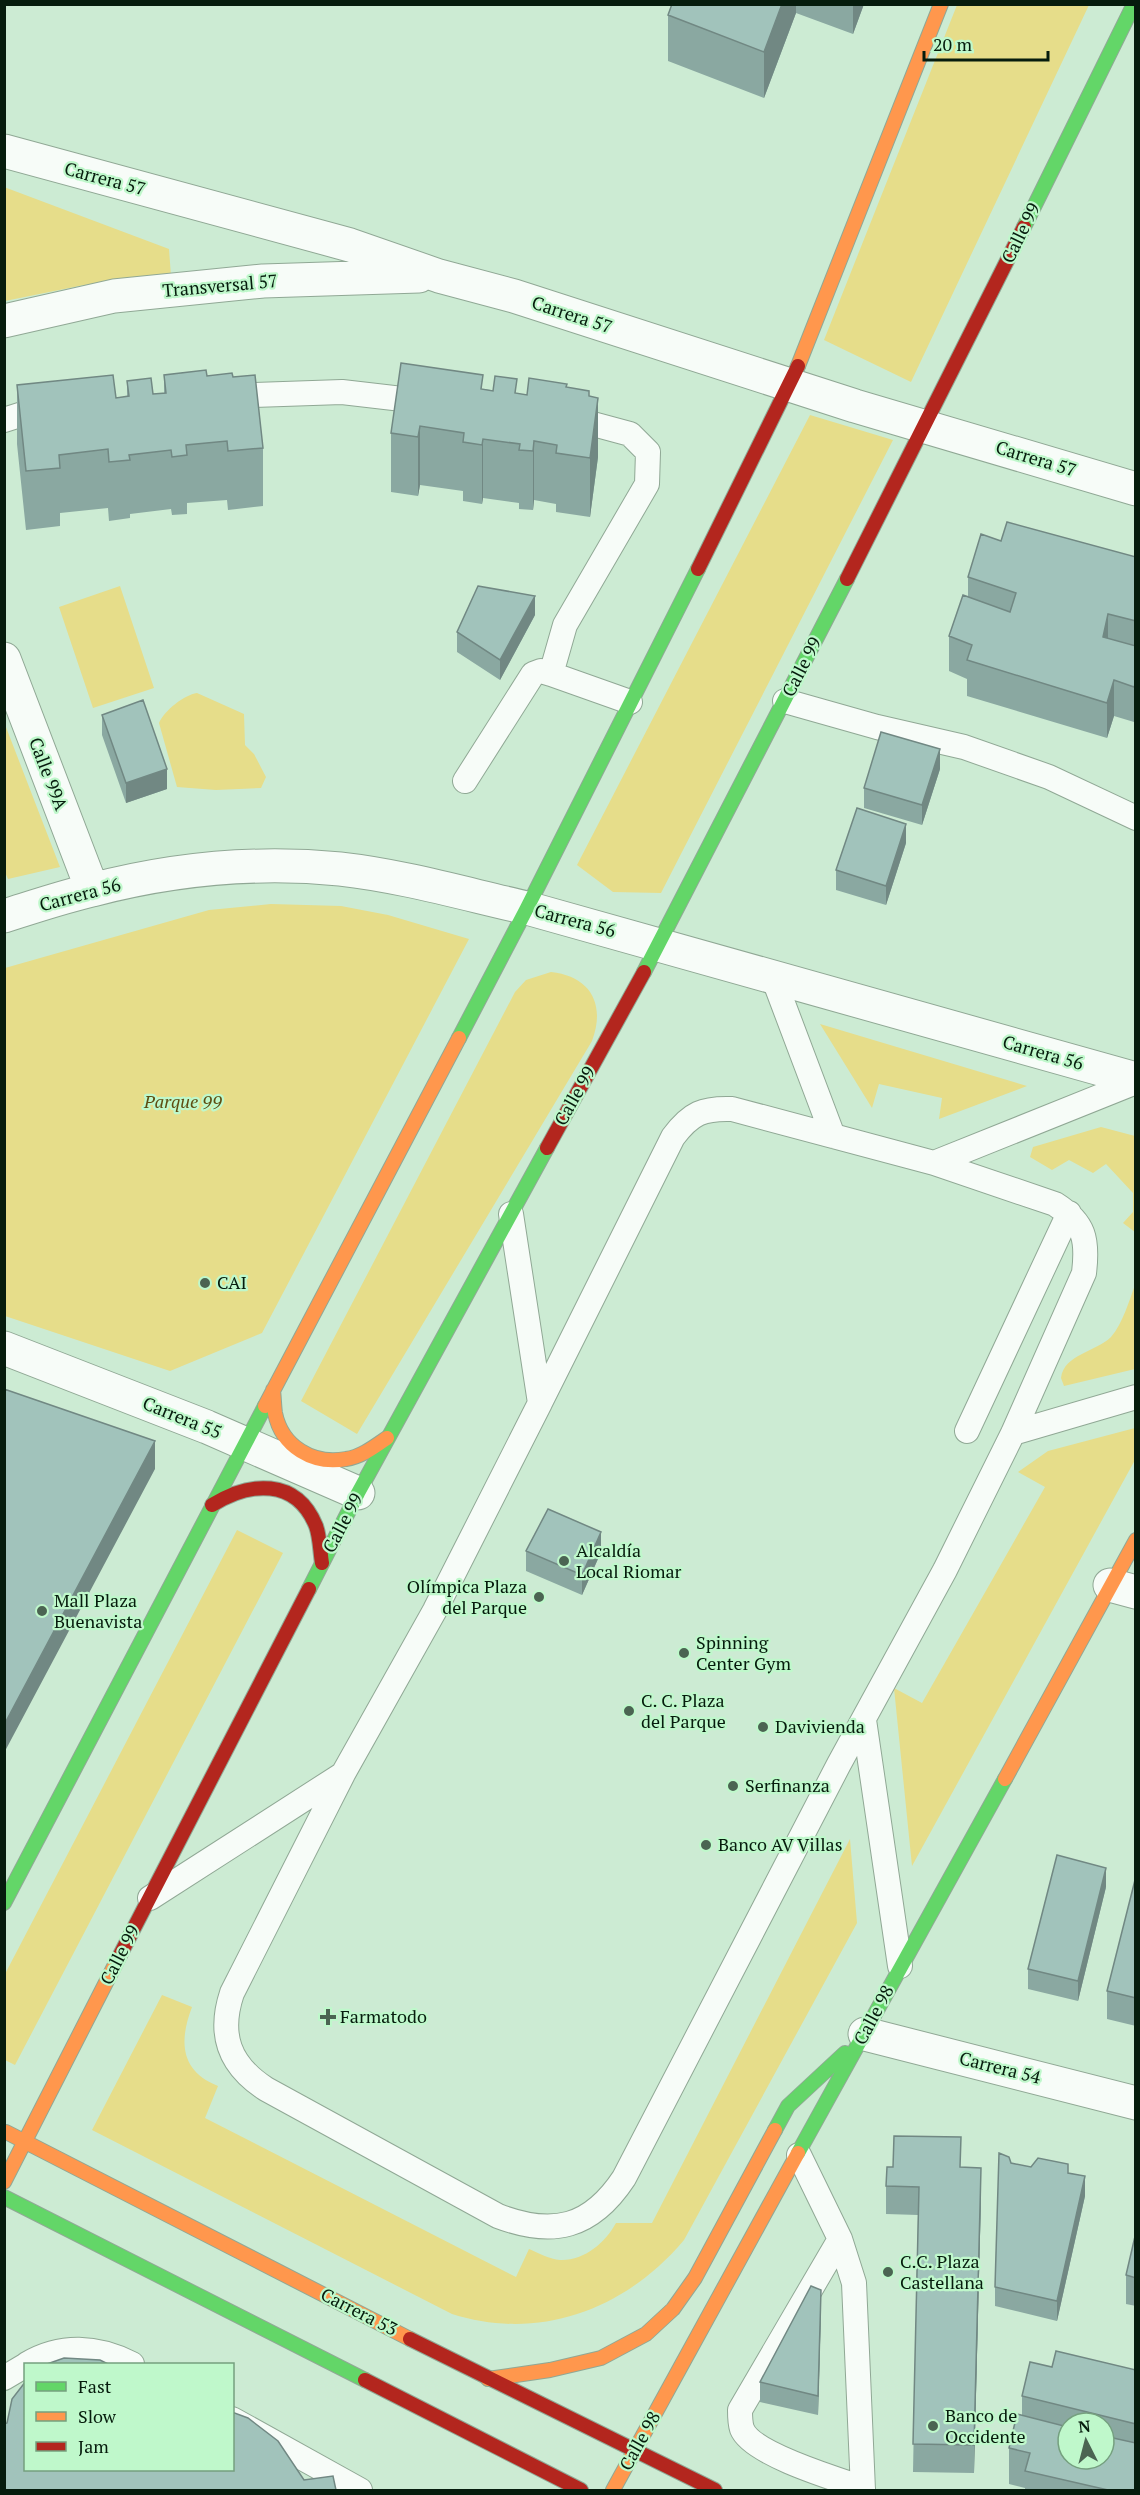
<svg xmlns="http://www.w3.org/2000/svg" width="1140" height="2495" font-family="'PT Serif',serif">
<rect width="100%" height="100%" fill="#ccebd3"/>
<path fill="#e6dd8a" d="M 957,5 L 1089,5 L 911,382 L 824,340 Z
M 4,187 L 169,249 L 171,276 L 84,285 L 5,301 Z
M 810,415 L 893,440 L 661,893 L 613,892 L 577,865 Z
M 120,586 L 154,688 L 93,708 L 59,607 Z
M 197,693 L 244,714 L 245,745 L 254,754 L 266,777 L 261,788 L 216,790 L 177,787 L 159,723 C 165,710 184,695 197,693 Z
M 4,722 L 60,867 L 8,879 L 4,870 Z
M 271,904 L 341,906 L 388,915 L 469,939 L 262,1333 L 170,1371 L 5,1316 L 5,968 L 209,910 Z
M 551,972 C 590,976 606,1004 592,1041 L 357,1434 L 301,1401 L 515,992 L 526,980 Z
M 820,1024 L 1027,1086 L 939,1119 L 942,1098 L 879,1084 L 872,1108 Z
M 1101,1127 L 1135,1136 L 1135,1232 L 1123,1223 L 1133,1212 L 1133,1193 L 1106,1164 L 1093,1173 L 1069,1160 L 1052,1170 L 1030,1157 L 1033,1147 Z
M 1135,1285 L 1135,1369 L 1064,1386 L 1061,1378 C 1064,1354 1096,1352 1111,1337 C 1123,1323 1129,1301 1135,1285 Z
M 1135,1428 L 1135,1460 L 912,1866 L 894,1688 L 922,1703 L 1045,1487 L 1018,1472 L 1048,1451 Z
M 237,1530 L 283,1553 L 15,2065 L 5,2060 L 5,1974 Z
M 850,1839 L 857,1923 L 684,2240 C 626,2309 540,2342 452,2314 L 92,2130 L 162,1995 L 192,2007 C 179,2041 180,2071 218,2086 L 205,2118 L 516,2277 L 529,2249 C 538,2253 550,2259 560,2260 C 584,2261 605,2243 616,2223 L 652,2223 Z"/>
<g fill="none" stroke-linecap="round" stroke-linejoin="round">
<g stroke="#90a895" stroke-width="26">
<path id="lane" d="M 227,396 L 342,392 L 428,402
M 4,420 L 48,406
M 551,674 L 565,625 L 647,484 L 648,452 L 630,434 L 567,417
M 785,701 L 877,727 L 964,747 L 1049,777 L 1136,818
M 465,781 L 533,674 L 541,671 L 551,674 L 630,702
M 773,977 L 833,1136
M 934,1163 L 1136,1082
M 967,1431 L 1069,1213
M 1013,1433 L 1136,1397
M 864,1720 L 900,1966
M 343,1774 L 232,1993 C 218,2035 229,2065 266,2089 L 498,2216 C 553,2237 591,2228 624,2178 L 839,1764 L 945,1570 L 1013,1433 L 1084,1273 C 1088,1240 1085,1223 1055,1204 L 934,1163 L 732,1109 C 703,1108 691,1113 673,1137 L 540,1403
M 150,1898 L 343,1774 L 435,1610 L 540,1403 L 511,1214
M 799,2155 L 840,2239 L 854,2283 L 863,2490
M 840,2239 L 740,2410 C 740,2415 740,2423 742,2429 C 752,2454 836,2479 863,2488
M 27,2364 C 61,2344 97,2346 132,2364
M 4,2378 L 26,2365
M 232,2419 L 360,2490"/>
</g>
<g stroke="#90a895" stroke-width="35">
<path id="street" d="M 4,151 L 350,245 L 439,276 L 514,296 L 855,406 L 1136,489
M 4,321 L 114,296 L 263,281 L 419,276
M 4,659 L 92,889
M 4,916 C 33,907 62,897 92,890 C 172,869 257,861 340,869 C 403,876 465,894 527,908 L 1136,1079
M 4,1348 L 207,1427 L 358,1493
M 1110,1585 L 1136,1592
M 865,2034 L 1136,2103"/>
</g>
<g stroke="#90a895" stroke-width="16">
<path id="fast" d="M 1024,227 L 1134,4
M 644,972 L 847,579
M 459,1038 L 527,908 L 698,569
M 309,1589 L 358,1493 L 547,1148
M 4,1903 L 265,1406
M 775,2130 L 788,2106 L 845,2053
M 798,2153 L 1005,1779
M 4,2197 L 365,2380"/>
</g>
<g stroke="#90a895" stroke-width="16">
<path id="slow" d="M 798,366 L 941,4
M 273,1390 C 274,1398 274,1406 275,1413 C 282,1447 313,1465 346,1459 C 361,1457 374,1447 387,1438
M 265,1406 L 459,1038
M 1005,1779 L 1136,1540
M 6,2132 L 410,2339
M 4,2182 L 118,1959
M 488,2379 L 550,2370 L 601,2358 L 646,2334 L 673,2309 L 695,2278 L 775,2130
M 613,2490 L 798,2153"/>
</g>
<g stroke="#90a895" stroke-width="16">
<path id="jam" d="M 698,569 L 798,366
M 847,579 L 1024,227
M 547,1148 L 644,972
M 212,1505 C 249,1482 296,1477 316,1526 C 320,1537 320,1551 322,1563
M 118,1959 L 309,1589
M 410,2339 L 715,2490
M 365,2380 L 581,2490"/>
</g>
<use href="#lane" stroke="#f7fcf8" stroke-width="24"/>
<use href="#street" stroke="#f7fcf8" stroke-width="33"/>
<use href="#fast" stroke="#63d668" stroke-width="14"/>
<use href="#slow" stroke="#ff974d" stroke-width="14"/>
<use href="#jam" stroke="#b3261e" stroke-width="14"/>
</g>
<path fill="#8aa8a1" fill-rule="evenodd" d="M 672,4 L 864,4 L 853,34 L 796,13 L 764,98 L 668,61 L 668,15 Z
M 164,375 L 233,377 L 263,448 L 263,506 L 228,510 L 227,500 L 187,503 L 187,514 L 172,515 L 171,509 L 130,514 L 130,518 L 109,521 L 108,508 L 60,513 L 60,526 L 26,530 L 17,444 L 17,385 L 116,398 L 127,397 L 127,381 L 153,394 L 164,393 Z
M 483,389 L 527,395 L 589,396 L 598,457 L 590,517 L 556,512 L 556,504 L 534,500 L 533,510 L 519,509 L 519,503 L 483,498 L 482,504 L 463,501 L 463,491 L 420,485 L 418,496 L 391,492 L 391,433 Z
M 1001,541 L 1136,557 L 1136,717 L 1134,722 L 1114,716 L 1107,738 L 967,696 L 967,679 L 949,671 L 949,636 L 968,597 L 968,577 Z
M 535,615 L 500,680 L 457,652 L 457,632 Z
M 102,715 L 167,789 L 126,803 L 102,735 Z
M 940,769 L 922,825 L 864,808 L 864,788 Z
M 906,843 L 886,905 L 836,890 L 836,870 Z
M 526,1551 L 601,1552 L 582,1595 L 526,1571 Z
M 1136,1876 L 1136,2026 L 1107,2019 L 1107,1991 Z
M 1106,1887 L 1078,2001 L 1028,1989 L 1028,1969 Z
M 1011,2163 L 1085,2196 L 1057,2321 L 995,2306 L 995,2287 Z
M 961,2167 L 981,2196 L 974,2473 L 913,2472 L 918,2215 L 886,2214 L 886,2186 Z
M 1136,2232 L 1136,2306 L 1126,2304 L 1126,2275 Z
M 821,2309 L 818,2415 L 760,2402 L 760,2382 Z
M 1052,2367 L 1136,2370 L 1136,2490 L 1025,2490 L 1025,2488 L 1009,2484 L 1009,2448 L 1022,2416 L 1022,2396 ZM 1068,2423 L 1104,2423 L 1104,2459 L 1068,2459 Z"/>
<path fill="#718883" d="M 782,4 L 796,4 L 796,13 L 764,98 L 764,52 Z
M 853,4 L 864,4 L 853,34 Z
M 598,398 L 598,457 L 590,517 L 590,458 Z
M 420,426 L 420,485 L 418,496 L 418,437 Z
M 483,439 L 483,498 L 482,504 L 482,445 Z
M 534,441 L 534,500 L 533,510 L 533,451 Z
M 535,596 L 535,615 L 500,680 L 500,660 Z
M 1108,614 L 1108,650 L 1103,637 Z
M 1114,680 L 1114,716 L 1107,738 L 1107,703 Z
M 1136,682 L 1136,717 L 1134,722 L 1134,687 Z
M 940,749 L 940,769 L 922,825 L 922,805 Z
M 167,769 L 167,789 L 126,803 L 126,783 Z
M 906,824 L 906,843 L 886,905 L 886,886 Z
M 155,1441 L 155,1469 L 4,1753 L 4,1725 Z
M 601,1532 L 601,1552 L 582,1595 L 582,1575 Z
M 1106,1868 L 1106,1887 L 1078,2001 L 1078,1981 Z
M 981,2168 L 981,2196 L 974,2473 L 974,2445 Z
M 1085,2176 L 1085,2196 L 1057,2321 L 1057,2301 Z
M 821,2290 L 821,2309 L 818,2415 L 818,2396 Z"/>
<path fill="#a1c3bb" stroke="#718883" stroke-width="1.5" d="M 672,4 L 782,4 L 764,52 L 668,15 Z
M 401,363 L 483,375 L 481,389 L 493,391 L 495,376 L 517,379 L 515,393 L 527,395 L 529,378 L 567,384 L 566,387 L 589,391 L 589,396 L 598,398 L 590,458 L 556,453 L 557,445 L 534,441 L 533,451 L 519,450 L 520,444 L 483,439 L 482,445 L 463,442 L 464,433 L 420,426 L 418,437 L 391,433 Z
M 206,370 L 207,376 L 232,373 L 233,377 L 255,375 L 263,448 L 228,451 L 227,441 L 186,445 L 187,455 L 172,457 L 171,450 L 129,455 L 130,460 L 109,462 L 108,449 L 59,455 L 60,468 L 26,471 L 17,385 L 113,375 L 116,398 L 129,396 L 127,381 L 151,378 L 153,394 L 166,393 L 164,375 Z
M 1007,522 L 1136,557 L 1136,621 L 1108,614 L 1103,637 L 1136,646 L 1136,682 L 1134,687 L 1114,680 L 1107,703 L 967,660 L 972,645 L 949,636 L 963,595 L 1010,612 L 1016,593 L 968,577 L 981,534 L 1001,541 Z
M 478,586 L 535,596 L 500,660 L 457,632 Z
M 143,700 L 167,769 L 126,783 L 102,715 Z
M 881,732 L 940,749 L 922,805 L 864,788 Z
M 857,808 L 906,824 L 886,886 L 836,870 Z
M 4,1389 L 155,1441 L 4,1725 Z
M 548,1509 L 601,1532 L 582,1575 L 526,1551 Z
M 1057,1855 L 1106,1868 L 1078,1981 L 1028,1969 Z
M 1136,1876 L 1136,1998 L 1107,1991 Z
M 894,2136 L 961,2137 L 960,2167 L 981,2168 L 974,2445 L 913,2444 L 919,2187 L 886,2186 L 887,2167 L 893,2167 Z
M 999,2153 L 1009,2157 L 1011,2163 L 1031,2167 L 1038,2158 L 1068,2164 L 1068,2173 L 1085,2176 L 1057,2301 L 995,2287 Z
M 1136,2232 L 1136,2278 L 1126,2275 Z
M 811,2286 L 821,2290 L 818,2396 L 760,2382 Z
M 1056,2351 L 1136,2370 L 1136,2424 L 1022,2396 L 1030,2362 L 1052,2367 Z
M 64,2358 L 100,2360 L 108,2364 L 47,2364 Z
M 26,2381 L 26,2469 L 232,2469 L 232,2412 L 248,2418 L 278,2441 L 304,2480 L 333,2476 L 336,2490 L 4,2490 L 4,2424 L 7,2423 L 12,2399 Z
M 1017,2414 L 1068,2427 L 1068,2459 L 1104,2459 L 1104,2436 L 1136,2443 L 1136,2490 L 1108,2490 L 1025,2471 L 1030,2453 L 1009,2448 Z"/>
<g fill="#4b6452" stroke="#bff8cb" stroke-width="2">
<circle cx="205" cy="1283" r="6"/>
<circle cx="564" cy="1561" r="6"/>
<circle cx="539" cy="1597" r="6"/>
<circle cx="42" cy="1611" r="6"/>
<circle cx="684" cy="1653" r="6"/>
<circle cx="629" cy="1711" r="6"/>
<circle cx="763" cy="1727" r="6"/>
<circle cx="733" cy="1786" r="6"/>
<circle cx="706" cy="1845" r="6"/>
<path d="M325 2008h6v6h6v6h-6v6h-6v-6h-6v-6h6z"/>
<circle cx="888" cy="2272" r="6"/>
<circle cx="933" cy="2426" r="6"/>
</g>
<g text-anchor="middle" stroke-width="4.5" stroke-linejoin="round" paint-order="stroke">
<g font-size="18" fill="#061c0d" stroke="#bff8cb">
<text transform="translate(105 179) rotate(15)" y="6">Carrera 57</text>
<text transform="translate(1021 233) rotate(-64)" y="6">Calle 99</text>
<text transform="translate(220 286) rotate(-5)" y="6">Transversal 57</text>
<text transform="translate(572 315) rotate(18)" y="6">Carrera 57</text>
<text transform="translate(1036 459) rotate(17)" y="6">Carrera 57</text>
<text transform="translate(802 667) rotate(-63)" y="6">Calle 99</text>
<text transform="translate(48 774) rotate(69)" y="6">Calle 99A</text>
<text transform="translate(80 895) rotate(-15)" y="6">Carrera 56</text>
<text transform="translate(575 921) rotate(15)" y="6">Carrera 56</text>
<text transform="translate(1043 1053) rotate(16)" y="6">Carrera 56</text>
<text transform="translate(575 1096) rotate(-61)" y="6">Calle 99</text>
<text transform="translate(182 1418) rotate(22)" y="6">Carrera 55</text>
<text transform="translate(343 1523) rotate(-62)" y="6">Calle 99</text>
<text transform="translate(120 1955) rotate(-63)" y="6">Calle 99</text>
<text transform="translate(874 2015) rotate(-62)" y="6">Calle 98</text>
<text transform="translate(1000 2068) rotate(14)" y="6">Carrera 54</text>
<text transform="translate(359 2312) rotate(27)" y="6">Carrera 53</text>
<text transform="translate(640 2441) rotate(-61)" y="6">Calle 98</text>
</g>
<g font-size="18" font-style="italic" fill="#5e4c10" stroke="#bff8cb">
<text x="183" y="1108">Parque 99</text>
</g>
<g font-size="18" fill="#061c0d" stroke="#bff8cb" text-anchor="start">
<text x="217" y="1289">CAI</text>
<text x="576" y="1557">Alcaldía<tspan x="576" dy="21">Local Riomar</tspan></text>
<text x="527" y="1593" text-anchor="end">Olímpica Plaza<tspan x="527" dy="21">del Parque</tspan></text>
<text x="54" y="1607">Mall Plaza<tspan x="54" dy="21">Buenavista</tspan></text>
<text x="696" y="1649">Spinning<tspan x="696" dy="21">Center Gym</tspan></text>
<text x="641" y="1707">C. C. Plaza<tspan x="641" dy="21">del Parque</tspan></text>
<text x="775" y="1733">Davivienda</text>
<text x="745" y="1792">Serfinanza</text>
<text x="718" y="1851">Banco AV Villas</text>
<text x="340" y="2023">Farmatodo</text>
<text x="900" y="2268">C.C. Plaza<tspan x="900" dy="21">Castellana</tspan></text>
<text x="945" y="2422">Banco de<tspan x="945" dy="21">Occidente</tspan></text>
</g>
</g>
<rect width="1140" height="2495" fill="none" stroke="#061c0d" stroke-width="12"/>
<rect x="24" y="2363" width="210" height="108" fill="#bff8cb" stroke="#75a07f" stroke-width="1.5"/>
<rect x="36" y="2382" width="30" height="9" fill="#63d668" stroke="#75a07f" stroke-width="1.5"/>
<text x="78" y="2393" font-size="18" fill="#061c0d">Fast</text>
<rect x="36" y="2412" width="30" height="9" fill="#ff974d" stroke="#75a07f" stroke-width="1.5"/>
<text x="78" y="2423" font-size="18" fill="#061c0d">Slow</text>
<rect x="36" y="2442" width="30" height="9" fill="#b3261e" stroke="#75a07f" stroke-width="1.5"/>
<text x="78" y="2453" font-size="18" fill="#061c0d">Jam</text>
<g transform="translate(1086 2441) rotate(354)"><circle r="28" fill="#bff8cb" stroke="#75a07f" stroke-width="1.5"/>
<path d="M0-4.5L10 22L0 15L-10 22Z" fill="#4b6452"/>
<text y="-9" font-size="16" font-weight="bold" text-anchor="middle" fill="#061c0d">N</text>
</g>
<path d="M924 51v9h124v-9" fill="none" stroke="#061c0d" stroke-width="3"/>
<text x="933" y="51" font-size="18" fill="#061c0d" stroke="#bff8cb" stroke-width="4.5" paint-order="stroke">20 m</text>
</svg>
